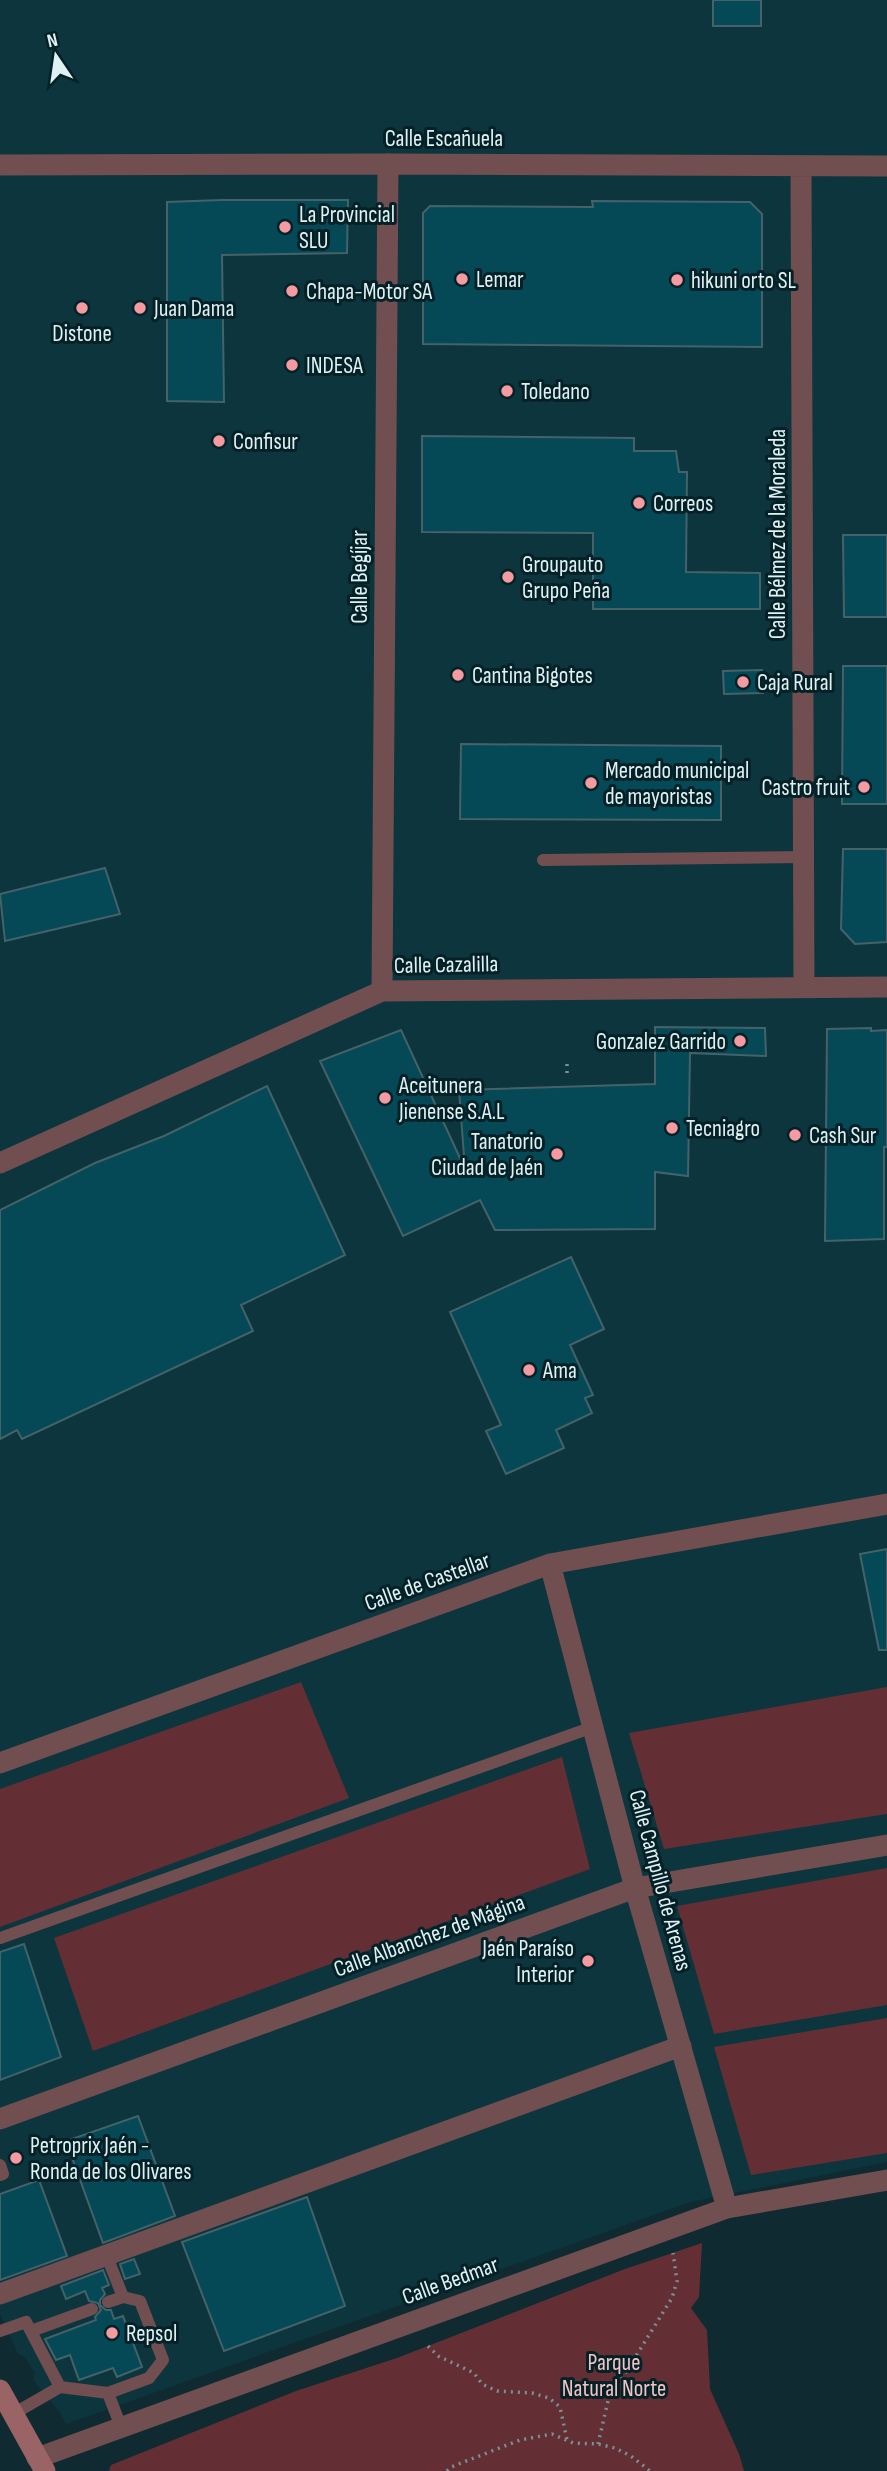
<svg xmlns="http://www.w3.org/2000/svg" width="887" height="2471" font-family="'Sofia Sans Condensed',sans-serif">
<rect width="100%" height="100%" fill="#0f2b31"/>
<path fill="#0d353d" d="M 0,0 L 887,0 L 887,2162 L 690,2202 L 66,2424 L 59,2411 L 33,2380 L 35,2373 L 25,2357 L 18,2354 L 0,2314 Z"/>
<path fill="#642f34" d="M 301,1682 L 349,1798 L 0,1927 L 0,1789 Z
M 887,1687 L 887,1814 L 664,1849 L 629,1733 Z
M 562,1757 L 590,1869 L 93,2051 L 54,1938 Z
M 887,1868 L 887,2005 L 714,2034 L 677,1906 Z
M 887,2018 L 887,2153 L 751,2175 L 714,2047 Z
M 702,2243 L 699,2297 L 691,2308 L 707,2330 L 710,2389 L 739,2454 L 744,2471 L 109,2471 L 111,2465 L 296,2391 L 397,2358 L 625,2269 Z"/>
<path fill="#044955" stroke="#456269" stroke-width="2" d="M 713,0 L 761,0 L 761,26 L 713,26 Z
M 222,200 L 348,200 L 347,253 L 222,255 L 224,402 L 167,401 L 167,202 Z
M 592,201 L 750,202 L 762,214 L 762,347 L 423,344 L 423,213 L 430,206 L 593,207 Z
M 422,436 L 634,438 L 634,451 L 676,451 L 679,472 L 687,472 L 686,572 L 760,573 L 760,609 L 593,609 L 593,533 L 422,532 Z
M 843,535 L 887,535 L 887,617 L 844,617 Z
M 843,666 L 887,666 L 887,804 L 842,804 Z
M 762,670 L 763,693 L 724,694 L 723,671 Z
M 461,744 L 721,746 L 721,820 L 460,819 Z
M 843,849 L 887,849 L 887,942 L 855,944 L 841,929 Z
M 105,868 L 120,914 L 5,941 L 0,894 Z
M 655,1027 L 765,1028 L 766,1056 L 690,1053 L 688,1176 L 655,1172 L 655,1229 L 495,1230 L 480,1200 L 403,1236 L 320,1061 L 401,1030 L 465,1169 L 459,1090 L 655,1084 Z
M 871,1028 L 871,1031 L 887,1030 L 887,1147 L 884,1147 L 884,1239 L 825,1241 L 827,1029 Z
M 267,1086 L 345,1255 L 241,1305 L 253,1331 L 22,1439 L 17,1430 L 0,1439 L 0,1210 L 95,1163 L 164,1136 Z
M 571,1257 L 604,1329 L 570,1345 L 593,1395 L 585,1398 L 592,1413 L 556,1430 L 564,1448 L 506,1474 L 486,1431 L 501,1425 L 450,1312 Z
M 887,1549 L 887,1650 L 879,1650 L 860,1554 Z
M 24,1944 L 61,2057 L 0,2080 L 0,1952 Z
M 138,2116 L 175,2216 L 103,2243 L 66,2141 Z
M 39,2180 L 67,2256 L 0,2280 L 0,2194 Z
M 307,2197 L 345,2306 L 224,2351 L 182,2242 Z
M 134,2259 L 140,2274 L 125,2279 L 120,2264 Z
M 103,2270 L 109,2285 L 102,2288 L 105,2294 L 100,2300 L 100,2305 L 106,2310 L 111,2310 L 114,2319 L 123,2316 L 142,2367 L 117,2377 L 113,2368 L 79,2380 L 70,2355 L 56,2360 L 45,2339 L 96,2320 L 95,2317 L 101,2310 L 98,2303 L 89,2301 L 85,2291 L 66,2299 L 61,2286 Z"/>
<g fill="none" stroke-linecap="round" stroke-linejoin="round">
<path stroke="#7a9195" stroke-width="3.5" stroke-dasharray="2 5" stroke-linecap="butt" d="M 567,1064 L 567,1073
M 428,2346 L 438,2356 L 474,2373 L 482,2384 L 497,2391 L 532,2393 L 549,2398 L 560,2407 L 567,2440
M 598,2444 L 608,2401 L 672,2298 L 677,2281 L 673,2253
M 447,2471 L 451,2467 L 520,2440 L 552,2434 L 573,2443 L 598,2444 L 615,2448 L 631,2456 L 650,2471"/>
<path stroke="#714e4f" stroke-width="12" d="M 543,860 L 804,857
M 0,1938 L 593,1727
M 0,2165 L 3,2174 L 0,2175
M 106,2254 L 123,2297
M 0,2331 L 26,2322 L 60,2387 L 13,2414
M 31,2331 L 92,2309
M 60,2387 L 108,2393 L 149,2378 L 163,2360 L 140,2301 L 123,2297 L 108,2302
M 108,2393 L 121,2427"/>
<path stroke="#714e4f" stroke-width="21" d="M 0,165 L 388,164 L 887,166
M 801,166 L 804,987
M 382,991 L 388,164
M 0,1163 L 382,991 L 887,987
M 550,1564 L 635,1888 L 727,2208
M 0,1763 L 550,1564 L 887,1504
M 0,2119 L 635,1888 L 887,1845
M 0,2294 L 681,2046
M 37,2458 L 727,2208 L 887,2180"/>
<path stroke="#9a6366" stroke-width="21" d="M 0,2390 L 45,2471"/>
</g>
<g fill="#f49aa0" stroke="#042127" stroke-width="2.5">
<circle cx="285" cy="227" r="7"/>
<circle cx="462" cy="279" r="7"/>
<circle cx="677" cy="280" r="7"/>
<circle cx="292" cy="291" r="7"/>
<circle cx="82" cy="308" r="7"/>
<circle cx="140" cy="308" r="7"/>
<circle cx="292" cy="365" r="7"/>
<circle cx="507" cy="391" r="7"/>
<circle cx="219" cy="441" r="7"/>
<circle cx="639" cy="503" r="7"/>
<circle cx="508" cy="577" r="7"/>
<circle cx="458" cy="675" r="7"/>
<circle cx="743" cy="682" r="7"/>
<circle cx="591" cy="783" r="7"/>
<circle cx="864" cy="787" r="7"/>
<circle cx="740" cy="1041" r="7"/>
<circle cx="385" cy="1098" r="7"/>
<circle cx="672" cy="1128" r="7"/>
<circle cx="795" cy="1135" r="7"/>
<circle cx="557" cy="1154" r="7"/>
<circle cx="529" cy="1370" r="7"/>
<circle cx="588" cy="1961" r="7"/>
<circle cx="16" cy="2158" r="7"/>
<circle cx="112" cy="2333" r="7"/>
</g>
<g text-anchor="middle" stroke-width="6" stroke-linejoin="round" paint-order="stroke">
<g font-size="23" fill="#e0f1f4" stroke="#042127">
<text x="444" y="146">Calle Escañuela</text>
<text transform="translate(777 534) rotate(-90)" y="8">Calle Bélmez de la Moraleda</text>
<text transform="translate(359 577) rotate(-90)" y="8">Calle Begíjar</text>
<text transform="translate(446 964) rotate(-1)" y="8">Calle Cazalilla</text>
<text transform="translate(427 1581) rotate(-20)" y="8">Calle de Castellar</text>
<text transform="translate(661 1880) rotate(75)" y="8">Calle Campillo de Arenas</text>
<text transform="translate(429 1935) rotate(-20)" y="8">Calle Albanchez de Mágina</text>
<text transform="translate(450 2280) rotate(-20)" y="8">Calle Bedmar</text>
</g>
<g font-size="23" fill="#e0f1f4" stroke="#042127" text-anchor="start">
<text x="299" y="222">La Provincial<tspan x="299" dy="26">SLU</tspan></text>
<text x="476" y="287">Lemar</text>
<text x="691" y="288">hikuni orto SL</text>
<text x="306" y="299">Chapa-Motor SA</text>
<text x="154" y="316">Juan Dama</text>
<text x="82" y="341" text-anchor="middle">Distone</text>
<text x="306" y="373">INDESA</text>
<text x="521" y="399">Toledano</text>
<text x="233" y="449">Confisur</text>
<text x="653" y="511">Correos</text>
<text x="522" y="572">Groupauto<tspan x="522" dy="26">Grupo Peña</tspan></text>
<text x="472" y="683">Cantina Bigotes</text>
<text x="757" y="690">Caja Rural</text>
<text x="605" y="778">Mercado municipal<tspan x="605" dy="26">de mayoristas</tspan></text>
<text x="850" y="795" text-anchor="end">Castro fruit</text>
<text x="726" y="1049" text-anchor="end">Gonzalez Garrido</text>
<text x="399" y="1093">Aceitunera<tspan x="399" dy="26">Jienense S.A.L</tspan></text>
<text x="686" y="1136">Tecniagro</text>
<text x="809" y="1143">Cash Sur</text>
<text x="543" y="1149" text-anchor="end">Tanatorio<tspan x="543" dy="26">Ciudad de Jaén</tspan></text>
<text x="543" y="1378">Ama</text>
<text x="574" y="1956" text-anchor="end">Jaén Paraíso<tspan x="574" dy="26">Interior</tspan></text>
<text x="30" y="2153">Petroprix Jaén -<tspan x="30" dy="26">Ronda de los Olivares</tspan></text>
<text x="126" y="2341">Repsol</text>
</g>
<g font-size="23" fill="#f3c4c5" stroke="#042127">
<text x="614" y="2370">Parque<tspan x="614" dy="26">Natural Norte</tspan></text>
</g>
</g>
<g transform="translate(56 56) rotate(347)" stroke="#042127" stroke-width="5" paint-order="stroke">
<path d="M0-5L12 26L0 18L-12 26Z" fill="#e0f1f4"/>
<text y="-10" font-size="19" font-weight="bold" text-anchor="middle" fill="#e0f1f4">N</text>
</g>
</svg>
